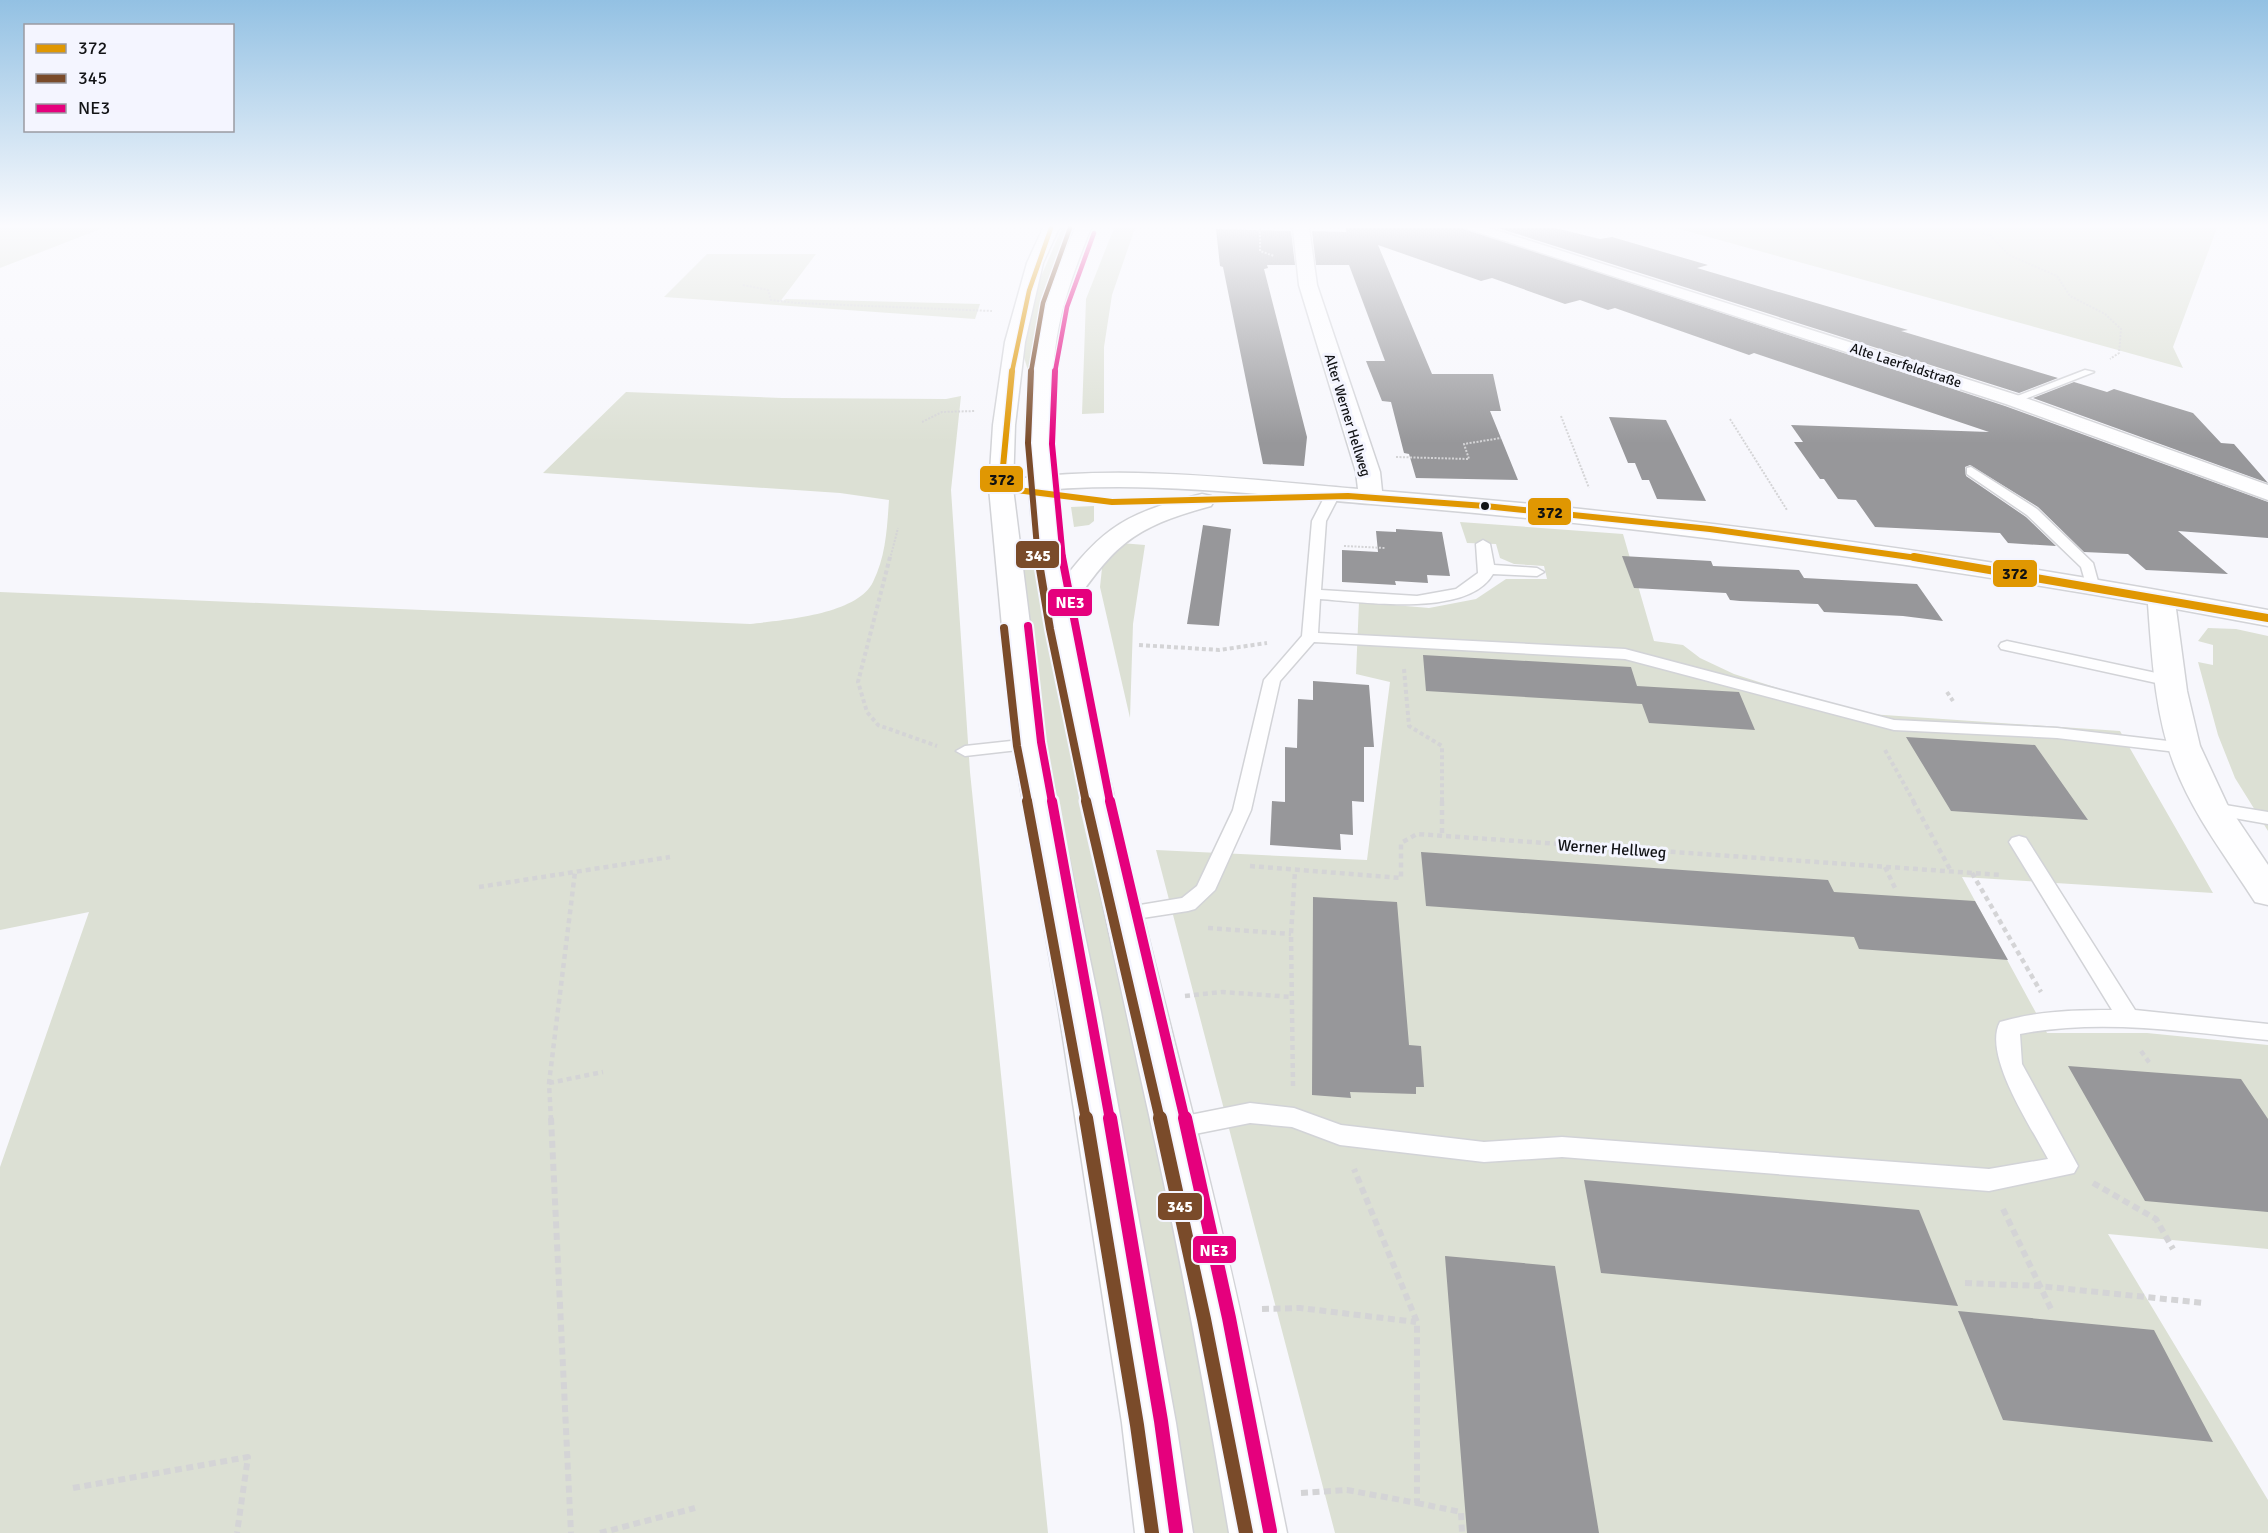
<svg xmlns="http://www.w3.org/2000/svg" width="2268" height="1533" font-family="Signika,sans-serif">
<rect width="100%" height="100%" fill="#f7f7fc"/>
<path fill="#dce0d4" d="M 0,228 L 103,228 L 0,268 Z
M 1062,228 L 1066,228 L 1040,330 L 1030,472 L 1026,471 L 1024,427 L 1028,371 L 1022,350 L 1033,295 Z
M 1114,228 L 1135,228 L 1112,295 L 1104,347 L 1104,413 L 1082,414 L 1086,299 Z
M 1676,228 L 2217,228 L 2173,347 L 2183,368 Z
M 707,254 L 816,254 L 779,303 L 786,299 L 980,304 L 975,319 L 664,297 Z
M 626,392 L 782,398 L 946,399 L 961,396 L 951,490 L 970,772 L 1048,1533 L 0,1533 L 0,1167 L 89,912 L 0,930 L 0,592 L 750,624 C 782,620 857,615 873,582 C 886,556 887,528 889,500 L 840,493 L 543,473 Z
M 1094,506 L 1094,521 L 1089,525 L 1074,527 L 1071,507 Z
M 1460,522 L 1623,534 L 1654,641 L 1683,645 L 1700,658 L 1734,674 L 1855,713 L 2120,731 L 2213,893 L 1962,877 L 2047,1033 L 2147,1033 L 2268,1045 L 2268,1249 L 2108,1234 L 2268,1500 L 2268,1533 L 1335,1533 L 1156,850 L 1367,860 L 1390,682 L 1356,674 L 1359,602 L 1429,608 L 1476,599 L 1506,579 L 1547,579 L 1544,566 L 1514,564 L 1500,558 L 1496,544 L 1467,543 Z
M 1039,539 L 1159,1136 L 1234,1533 L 1187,1533 L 1032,677 L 1016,541 Z
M 1121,543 L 1145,545 L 1133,624 L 1130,718 L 1100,587 L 1102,568 Z
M 2208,628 L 2236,629 L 2268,636 L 2268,831 L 2235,778 L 2218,735 L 2198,662 L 2213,665 L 2213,645 L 2198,641 Z"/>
<path fill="#97979a" d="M 1346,228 L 1463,228 L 2005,406 L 2268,502 L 2268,538 L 2178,531 L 2228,574 L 2146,570 L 2128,554 L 2084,552 L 2038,507 L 1970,465 L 1965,467 L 1966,476 L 2026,517 L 2056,546 L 2008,543 L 2000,533 L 1875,527 L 1856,500 L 1838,499 L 1824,479 L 1820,479 L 1794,442 L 1803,442 L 1791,425 L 1989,432 L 1754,353 L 1749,355 L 1615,308 L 1608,310 L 1580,300 L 1565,304 L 1492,278 L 1481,281 L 1378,245 L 1432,374 L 1493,374 L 1501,411 L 1490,411 L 1518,480 L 1416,478 L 1409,454 L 1404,453 L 1391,402 L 1382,401 L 1366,361 L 1385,361 L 1349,265 L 1316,265 L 1312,231 L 1346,232 Z
M 1498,228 L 1555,228 L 1600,239 L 1612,237 L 1708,265 L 1697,268 L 1908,330 L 1901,331 L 2058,378 L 2019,393 Z
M 1216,229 L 1291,231 L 1295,265 L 1267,265 L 1268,268 L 1264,269 L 1307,437 L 1304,466 L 1263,464 L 1223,267 L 1220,266 Z
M 2074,382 L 2107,392 L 2114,389 L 2193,413 L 2221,443 L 2234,444 L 2268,483 L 2033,398 Z
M 1609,417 L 1666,420 L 1706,501 L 1657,499 L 1649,480 L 1642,480 L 1635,463 L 1628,463 Z
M 1203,525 L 1231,529 L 1219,626 L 1187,624 Z
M 1396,529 L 1442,532 L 1450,576 L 1427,575 L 1428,583 L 1395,581 L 1396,585 L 1342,582 L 1342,550 L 1378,552 L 1376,531 L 1396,532 Z
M 1622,556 L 1711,561 L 1713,566 L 1799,570 L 1804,578 L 1917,584 L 1943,621 L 1903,616 L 1824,612 L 1818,604 L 1740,601 L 1730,600 L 1726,593 L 1634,588 Z
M 1423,655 L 1631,667 L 1637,686 L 1739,692 L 1755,730 L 1649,723 L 1642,704 L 1426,691 Z
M 1313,681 L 1369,685 L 1374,747 L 1364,747 L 1364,802 L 1352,801 L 1353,835 L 1340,834 L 1341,850 L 1270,845 L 1272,801 L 1285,802 L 1285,747 L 1297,748 L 1298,699 L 1313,700 Z
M 1906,737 L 2035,745 L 2088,820 L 1951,811 Z
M 1421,852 L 1828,880 L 1834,892 L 1975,901 L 2008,960 L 1859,949 L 1854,937 L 1426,906 Z
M 1313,897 L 1397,902 L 1409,1045 L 1421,1046 L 1424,1087 L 1416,1087 L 1416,1094 L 1350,1092 L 1351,1098 L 1312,1095 Z
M 2068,1066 L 2241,1079 L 2268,1119 L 2268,1212 L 2145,1201 Z
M 1584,1180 L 1919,1210 L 1958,1306 L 1601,1273 Z
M 1445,1256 L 1555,1266 L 1599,1533 L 1467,1533 Z
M 1958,1311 L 2154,1330 L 2213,1442 L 2003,1420 Z"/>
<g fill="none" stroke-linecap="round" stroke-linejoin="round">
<g stroke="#d2d3d7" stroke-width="3">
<path id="service" d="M 2085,370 L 2094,372 L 2017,402 L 2007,400 Z
M 1971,467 L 2037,509 L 2093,563 L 2099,585 L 2097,588 L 2087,588 L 2081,567 L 2027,515 L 1967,474 L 1967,468 Z
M 1333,490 L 1340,494 L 1326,521 L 1321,590 L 1417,596 L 1456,589 L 1478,573 L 1476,544 L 1483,540 L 1490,544 L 1494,565 L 1537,568 L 1544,572 L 1537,576 L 1493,574 C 1468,618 1363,602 1320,599 L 1318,633 L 1625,649 L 1894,720 L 2057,728 L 2185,743 L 2194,748 L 2185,753 L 2057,738 L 1894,730 L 1625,659 L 1314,642 L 1280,681 L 1251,810 L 1215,890 L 1195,909 L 1188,911 L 1123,921 L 1116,919 L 1113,914 L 1116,909 L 1182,898 L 1197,886 L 1233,810 L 1264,680 L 1302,636 L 1312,521 L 1326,494 Z
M 2007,641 L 2170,676 L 2178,681 L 2170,686 L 2001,649 L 1999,646 L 2001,643 Z
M 1029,739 L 1038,744 L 1035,748 L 965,756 L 956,751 L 965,746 Z
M 2213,803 L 2268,812 L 2268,824 L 2206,813 L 2204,809 L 2206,805 Z
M 2019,836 L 2026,838 L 2135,1010 L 2268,1024 L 2268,1040 C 2185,1032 2102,1018 2020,1034 L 2022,1064 L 2078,1166 L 2074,1173 L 1989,1191 L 1562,1157 L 1484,1162 L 1340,1145 L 1292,1127 L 1250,1123 L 1175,1138 L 1166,1135 L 1163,1128 L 1166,1121 L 1175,1118 L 1250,1103 L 1294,1108 L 1341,1125 L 1484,1142 L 1562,1137 L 1989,1169 L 2048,1159 C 2032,1128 1982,1055 2000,1022 C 2037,1011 2074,1010 2112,1010 L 2009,842 L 2012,838 Z"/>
</g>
<g stroke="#d2d3d7" stroke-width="3">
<path id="minor" d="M 1293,228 L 1309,228 L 1317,285 L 1380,472 L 1382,491 C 1680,514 1975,555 2268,610 L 2268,626 L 2176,609 L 2187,691 L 2200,746 L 2227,804 L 2268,865 L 2268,905 L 2255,902 C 2227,858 2194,816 2175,767 C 2155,716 2152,658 2148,604 C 1890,559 1632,525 1371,504 C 1248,494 1124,477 1001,495 L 993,493 L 989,488 L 993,483 L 1001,481 C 1120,463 1239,479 1358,489 L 1356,472 L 1299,285 Z
M 1465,228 L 1489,228 L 2020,396 L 2268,485 L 2268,500 L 2006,404 Z
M 1202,494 L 1211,496 L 1214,501 L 1211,506 C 1129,528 1114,546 1067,614 L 1057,616 L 1047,614 L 1043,608 L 1047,602 C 1098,532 1116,515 1202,494 Z"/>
</g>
<g stroke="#d2d3d7" stroke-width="3">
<path id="secondary" d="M 1043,228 L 1059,228 L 1043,263 L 1025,342 L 1015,425 L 1013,488 L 1045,744 L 1101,1012 L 1176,1423 L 1193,1533 L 1135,1533 L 1122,1423 L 1059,1012 L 1013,744 L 989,488 L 993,425 L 1005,342 L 1027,263 Z
M 1075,228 L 1091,228 C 1075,268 1060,307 1055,350 C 1039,472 1069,597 1095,716 C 1125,847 1158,977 1191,1107 C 1228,1248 1258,1390 1287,1533 L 1229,1533 C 1205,1390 1179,1247 1147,1106 C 1118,976 1089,845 1064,714 C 1041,596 1014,469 1036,349 C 1043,306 1058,268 1075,228 Z"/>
</g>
<path stroke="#d4d4d6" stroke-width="2" stroke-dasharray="2 1.5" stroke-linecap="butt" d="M 1260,228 L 1260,251 L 1274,256
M 1966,228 L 1991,236 L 2009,255 L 2057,276 L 2070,296 L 2105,314 L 2121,329 L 2119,353 L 2110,359
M 743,285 L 768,290 L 771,300 L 797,303 L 992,311
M 1561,416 L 1589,488
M 1730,419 L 1787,510
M 922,422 L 942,412 L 975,411
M 1396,457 L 1469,459 L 1464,444 L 1501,438
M 1344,546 L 1385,548
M 890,559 L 898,528"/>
<path stroke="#d4d4d6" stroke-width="4" stroke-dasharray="4 3" stroke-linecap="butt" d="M 890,557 L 858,682 L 867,712 L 878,725 L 937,746
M 1139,645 L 1219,650 L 1267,643
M 1404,669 L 1409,726 L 1442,746 L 1442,802
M 1947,692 L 1953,701
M 1885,750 L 1914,802"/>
<path stroke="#d4d4d6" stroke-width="4.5" stroke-dasharray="5 4" stroke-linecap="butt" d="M 1442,801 L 1442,836
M 1913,801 L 1951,871
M 1250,866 L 1401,878 L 1401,843 L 1417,834 L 2002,875
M 1885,867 L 1896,890
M 1972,873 L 2041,992
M 479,887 L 670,857
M 1208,928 L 1291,934
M 1185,996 L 1222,992 L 1292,997
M 2141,1051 L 2151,1065
M 549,1083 L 603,1072
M 1293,1086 L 1291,934 L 1295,871
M 551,1120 L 549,1083 L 575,872"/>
<path stroke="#d4d4d6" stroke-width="6" stroke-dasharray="7 4.5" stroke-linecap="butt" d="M 551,1118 L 571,1533
M 2093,1183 L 2156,1219 L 2173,1249
M 2003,1209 L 2052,1311
M 1965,1283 L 2039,1286 L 2204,1303
M 1262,1309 L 1300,1308 L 1416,1322
M 73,1488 L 248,1457 L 237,1533
M 1301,1493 L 1347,1490 L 1417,1503 L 1417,1322 L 1354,1169
M 1417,1503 L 1461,1512 L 1462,1533
M 600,1533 L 695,1508"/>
<use href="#service" fill="#fefeff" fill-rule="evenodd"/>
<use href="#minor" fill="#fefeff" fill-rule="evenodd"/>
<use href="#secondary" fill="#fefeff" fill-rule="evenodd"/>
<g stroke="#f4f5ff" stroke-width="7">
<path id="bus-1-far2" d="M 1012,372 L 1029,291 L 1051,228"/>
</g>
<g stroke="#f4f5ff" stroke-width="9">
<path id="bus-1-far1" d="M 1012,371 L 1001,488 L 1112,502 L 1348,496 L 1485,506 L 1710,529 L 1924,559"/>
</g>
<g stroke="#f4f5ff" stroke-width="12">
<path id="bus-1" d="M 1914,557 L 2268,618"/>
</g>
<g stroke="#f4f5ff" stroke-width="7">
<path id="bus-2-far4" d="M 1031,372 L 1043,303 L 1070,228"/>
</g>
<g stroke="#f4f5ff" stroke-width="9">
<path id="bus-2-far3" d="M 1031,371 L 1028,443 L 1038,559"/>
</g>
<g stroke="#f4f5ff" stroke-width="12">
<path id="bus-2-far2" d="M 1038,557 L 1050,629 L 1086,802
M 1004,628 L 1017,746 L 1028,802"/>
</g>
<g stroke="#f4f5ff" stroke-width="15">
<path id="bus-2-far1" d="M 1027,801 L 1086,1120
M 1086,801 L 1160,1120"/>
</g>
<g stroke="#f4f5ff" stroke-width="18">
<path id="bus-2" d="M 1086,1118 L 1137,1425 L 1152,1533
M 1160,1118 L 1204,1319 L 1246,1533"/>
</g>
<g stroke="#f4f5ff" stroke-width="7">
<path id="bus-3-far4" d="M 1055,372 L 1067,307 L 1094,233"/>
</g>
<g stroke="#f4f5ff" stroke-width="9">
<path id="bus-3-far3" d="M 1055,371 L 1052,444 L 1063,559"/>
</g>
<g stroke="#f4f5ff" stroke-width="12">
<path id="bus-3-far2" d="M 1062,557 L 1110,802
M 1028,626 L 1041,742 L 1052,802"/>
</g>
<g stroke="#f4f5ff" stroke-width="15">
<path id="bus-3-far1" d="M 1052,801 L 1110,1120
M 1110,801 L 1185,1120"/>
</g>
<g stroke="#f4f5ff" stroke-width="18">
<path id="bus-3" d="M 1110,1118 L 1161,1421 L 1176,1531
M 1185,1118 L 1229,1318 L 1270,1531"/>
</g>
<use href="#bus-1-far2" stroke="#e09702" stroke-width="4.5"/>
<use href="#bus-1-far1" stroke="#e09702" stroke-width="6"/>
<use href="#bus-1" stroke="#e09702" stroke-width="8"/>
<use href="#bus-2-far4" stroke="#7a4b2a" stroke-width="4.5"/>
<use href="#bus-2-far3" stroke="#7a4b2a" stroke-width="6"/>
<use href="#bus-2-far2" stroke="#7a4b2a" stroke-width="8"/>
<use href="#bus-2-far1" stroke="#7a4b2a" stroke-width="10"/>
<use href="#bus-2" stroke="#7a4b2a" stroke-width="14"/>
<use href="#bus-3-far4" stroke="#e5007d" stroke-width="4.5"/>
<use href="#bus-3-far3" stroke="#e5007d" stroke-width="6"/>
<use href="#bus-3-far2" stroke="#e5007d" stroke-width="8"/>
<use href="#bus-3-far1" stroke="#e5007d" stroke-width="10"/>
<use href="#bus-3" stroke="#e5007d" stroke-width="14"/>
</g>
<linearGradient id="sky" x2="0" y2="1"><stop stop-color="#93c1e3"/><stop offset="0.51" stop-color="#fbfbfe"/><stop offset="1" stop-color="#fbfbfe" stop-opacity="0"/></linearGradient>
<rect width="2268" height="443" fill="url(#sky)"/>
<circle fill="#121316" stroke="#f4f5ff" stroke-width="2" cx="1485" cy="506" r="5"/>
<g text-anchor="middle" stroke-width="6" stroke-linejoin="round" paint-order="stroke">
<g font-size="14" fill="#121316" stroke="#f4f5ff">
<text transform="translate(1906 365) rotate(18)" y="5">Alte Laerfeldstraße</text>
<text transform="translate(1348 415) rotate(73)" y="5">Alter Werner Hellweg</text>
</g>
<g font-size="16" fill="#121316" stroke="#f4f5ff">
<text transform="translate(1612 848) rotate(4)" y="6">Werner Hellweg</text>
</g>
</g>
<g stroke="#f4f5ff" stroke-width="2">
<rect x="979" y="465" width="45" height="28" rx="6" fill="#e09702"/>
<rect x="1527" y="497" width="45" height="29" rx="6" fill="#e09702"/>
<rect x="1015" y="540" width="45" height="29" rx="6" fill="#7a4b2a"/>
<rect x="1992" y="559" width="46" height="29" rx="6" fill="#e09702"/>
<rect x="1047" y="588" width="46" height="29" rx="6" fill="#e5007d"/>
<rect x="1157" y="1192" width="46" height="29" rx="6" fill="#7a4b2a"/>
<rect x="1192" y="1235" width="45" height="29" rx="6" fill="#e5007d"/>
</g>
<g font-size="16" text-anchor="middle" font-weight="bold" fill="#fff">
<text x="1038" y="561">345</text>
<text x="1070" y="608">NE3</text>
<text x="1180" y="1212">345</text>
<text x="1214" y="1256">NE3</text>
</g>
<g font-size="16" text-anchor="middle" font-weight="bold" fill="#111">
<text x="1002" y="485">372</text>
<text x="1550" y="518">372</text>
<text x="2015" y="579">372</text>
</g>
<rect x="24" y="24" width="210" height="108" fill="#f4f5ff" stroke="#9a9ba2" stroke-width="1.5"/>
<rect x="36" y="44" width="30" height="9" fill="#e09702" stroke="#9a9ba2" stroke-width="1.5"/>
<text x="78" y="54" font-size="18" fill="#121316">372</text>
<rect x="36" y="74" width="30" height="9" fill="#7a4b2a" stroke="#9a9ba2" stroke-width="1.5"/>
<text x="78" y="84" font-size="18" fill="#121316">345</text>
<rect x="36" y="104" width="30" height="9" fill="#e5007d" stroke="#9a9ba2" stroke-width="1.5"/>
<text x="78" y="114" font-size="18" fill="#121316">NE3</text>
</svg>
